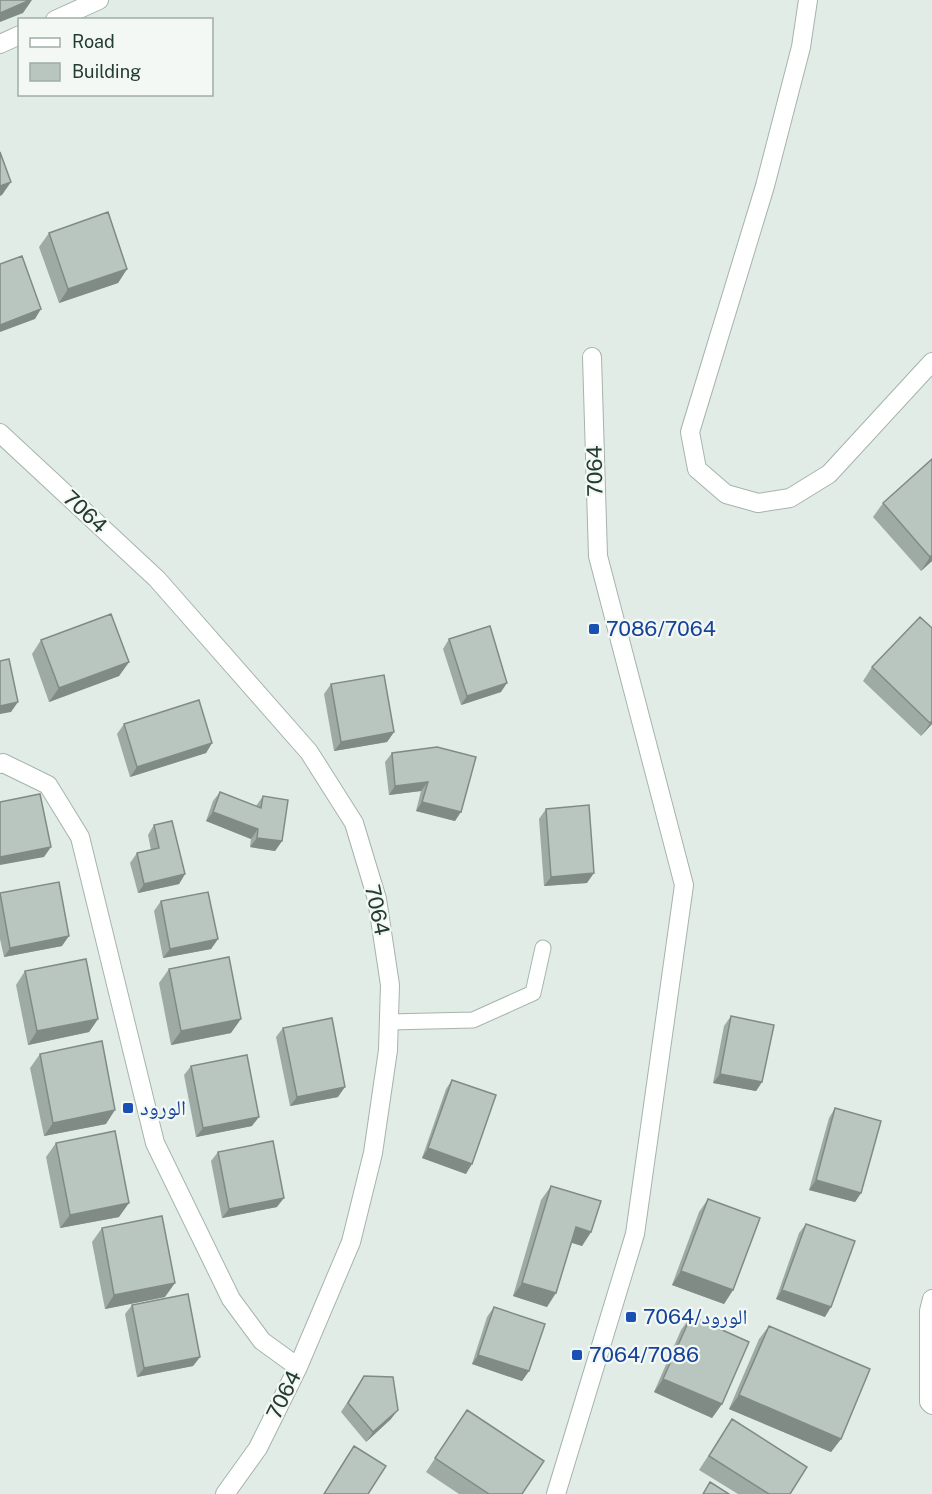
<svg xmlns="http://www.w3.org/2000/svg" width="932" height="1494" font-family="'Public Sans','Noto Naskh Arabic',sans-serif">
<rect width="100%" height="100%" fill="#e2ece6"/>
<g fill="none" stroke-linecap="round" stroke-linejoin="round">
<g stroke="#a5b4ac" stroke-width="17">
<path id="service" d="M 389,1022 L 473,1020 L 533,993 L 543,948"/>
</g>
<g stroke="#a5b4ac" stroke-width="20">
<path id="minor" d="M 808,0 L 801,47 L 765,186 L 690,432 L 697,469 L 726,494 L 758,503 L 790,498 L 829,474 L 932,362
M 55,20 L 99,0
M 0,44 L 20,35
M 0,433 L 157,579 L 309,752 L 354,823 L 377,899 L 390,985 L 388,1050 L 373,1153 L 351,1242 L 298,1367 L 258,1448 L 225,1494
M 0,764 L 3,763 L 48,785 L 80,837 L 155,1143 L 231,1299 L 262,1341 L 298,1367
M 932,1299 L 929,1311 L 929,1402 L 932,1405
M 556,1494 L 635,1234 L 684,885 L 598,556 L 592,357"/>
</g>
<use href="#service" stroke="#fff" stroke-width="15"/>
<use href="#minor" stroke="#fff" stroke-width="18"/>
</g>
<path fill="#9eaaa4" d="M 49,233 L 127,269 L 118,283 L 59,303 L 39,247 Z
M 932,459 L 932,561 L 921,571 L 873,517 L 883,503 Z
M 449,639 L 501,692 L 461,705 L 443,649 Z
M 41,640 L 129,662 L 119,676 L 49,702 L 32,654 Z
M 872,667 L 932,724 L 921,736 L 863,681 Z
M 331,684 L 394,732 L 387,742 L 334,751 L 324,694 Z
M 124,724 L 212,743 L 206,753 L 130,777 L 117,734 Z
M 392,753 L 476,757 L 455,821 L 416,811 L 421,791 L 389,795 L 385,762 Z
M 220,792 L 256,806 L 263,796 L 282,841 L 275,851 L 250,847 L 251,839 L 206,821 L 213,801 Z
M 546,809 L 587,883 L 544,886 L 539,819 Z
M 154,825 L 185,874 L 179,884 L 138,893 L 130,863 L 137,853 L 151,850 L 148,835 Z
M 0,896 L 62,946 L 4,957 L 0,939 Z
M 161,901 L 218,939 L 211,949 L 163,958 L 154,911 Z
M 169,969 L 231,1033 L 171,1045 L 159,983 Z
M 25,971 L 98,1019 L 89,1032 L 28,1045 L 16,985 Z
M 731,1016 L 762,1082 L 756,1091 L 713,1083 L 724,1026 Z
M 283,1028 L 338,1097 L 290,1106 L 276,1037 Z
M 40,1054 L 106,1124 L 44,1136 L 30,1068 Z
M 191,1066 L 252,1126 L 196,1137 L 184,1075 Z
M 452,1080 L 466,1174 L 422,1158 L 446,1089 Z
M 835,1108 L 861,1193 L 855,1202 L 809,1190 L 829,1118 Z
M 56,1143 L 119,1217 L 60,1228 L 46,1157 Z
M 218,1152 L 277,1207 L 222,1218 L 211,1161 Z
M 551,1186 L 591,1232 L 582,1246 L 572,1243 L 547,1307 L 513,1296 L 541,1200 Z
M 708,1199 L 733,1290 L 724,1304 L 672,1285 L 699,1212 Z
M 806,1224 L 825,1317 L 776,1299 L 799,1233 Z
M 102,1228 L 165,1297 L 105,1309 L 92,1242 Z
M 132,1305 L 200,1357 L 193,1366 L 137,1377 L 125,1314 Z
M 494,1307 L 529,1371 L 522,1381 L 472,1364 L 487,1317 Z
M 691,1316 L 722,1404 L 712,1418 L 654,1392 L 681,1330 Z
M 769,1326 L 841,1439 L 831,1452 L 729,1409 L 759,1339 Z
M 364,1376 L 391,1419 L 366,1442 L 341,1412 Z
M 467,1410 L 522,1494 L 459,1494 L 426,1472 Z
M 732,1419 L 790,1494 L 738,1494 L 699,1470 Z
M 354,1446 L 368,1494 L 324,1494 L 347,1456 Z"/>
<path fill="#818b86" d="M 30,0 L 32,0 L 23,13 L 0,22 L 0,13 Z
M 11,182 L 2,195 L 0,196 L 0,186 Z
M 127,269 L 118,283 L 59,303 L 68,289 Z
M 41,309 L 35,319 L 0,332 L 0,325 Z
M 932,555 L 932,561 L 921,571 L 930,557 Z
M 129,662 L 119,676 L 49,702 L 59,688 Z
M 507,683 L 501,692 L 461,705 L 467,696 Z
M 18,702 L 11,712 L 0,714 L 0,706 Z
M 932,721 L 932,724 L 921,736 Z
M 394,732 L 387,742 L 334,751 L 341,742 Z
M 212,743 L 206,753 L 130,777 L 137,767 Z
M 428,782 L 421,791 L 389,795 L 395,786 Z
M 422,802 L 461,812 L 455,821 L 416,811 Z
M 213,812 L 258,829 L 251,839 L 206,821 Z
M 257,838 L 282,841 L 275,851 L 250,847 Z
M 51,847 L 44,857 L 0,865 L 0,857 Z
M 594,873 L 587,883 L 544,886 L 551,877 Z
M 185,874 L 179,884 L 138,893 L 144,884 Z
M 69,936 L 62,946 L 4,957 L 10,948 Z
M 218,939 L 211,949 L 163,958 L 170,949 Z
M 98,1019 L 89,1032 L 28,1045 L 37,1031 Z
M 241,1019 L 231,1033 L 171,1045 L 181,1031 Z
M 720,1074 L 762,1082 L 756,1091 L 713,1083 Z
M 345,1087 L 338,1097 L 290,1106 L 297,1097 Z
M 115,1110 L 106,1124 L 44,1136 L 53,1123 Z
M 259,1117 L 252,1126 L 196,1137 L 203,1128 Z
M 428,1148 L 472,1164 L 466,1174 L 422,1158 Z
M 816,1180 L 861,1193 L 855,1202 L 809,1190 Z
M 284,1198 L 277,1207 L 222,1218 L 229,1209 Z
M 129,1203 L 119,1217 L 60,1228 L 70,1215 Z
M 576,1227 L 591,1232 L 582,1246 L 567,1241 Z
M 681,1271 L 733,1290 L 724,1304 L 672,1285 Z
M 175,1283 L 165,1297 L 105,1309 L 114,1295 Z
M 522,1283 L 556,1293 L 547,1307 L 513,1296 Z
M 782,1290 L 831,1307 L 825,1317 L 776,1299 Z
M 478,1355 L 529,1371 L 522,1381 L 472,1364 Z
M 200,1357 L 193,1366 L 137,1377 L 144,1368 Z
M 663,1379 L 722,1404 L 712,1418 L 654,1392 Z
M 739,1395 L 841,1439 L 831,1452 L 729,1409 Z
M 398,1410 L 391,1419 L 366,1442 L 373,1432 Z"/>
<path fill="#b8c6bf" stroke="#818b86" stroke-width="1.5" d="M 0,0 L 30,0 L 0,13 Z
M 0,152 L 11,182 L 0,186 Z
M 108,212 L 127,269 L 68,289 L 49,233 Z
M 22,256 L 41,309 L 0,325 L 0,264 Z
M 932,459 L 932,555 L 930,557 L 883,503 Z
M 111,614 L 129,662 L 59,688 L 41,640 Z
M 920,617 L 932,628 L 932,721 L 930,723 L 872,667 Z
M 490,626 L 507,683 L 467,696 L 449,639 Z
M 9,659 L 18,702 L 0,706 L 0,661 Z
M 384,675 L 394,732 L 341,742 L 331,684 Z
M 199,700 L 212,743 L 137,767 L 124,724 Z
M 437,747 L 476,757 L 461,812 L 422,802 L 428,782 L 395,786 L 392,753 Z
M 220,792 L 261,808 L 263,796 L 288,800 L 282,841 L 257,838 L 258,829 L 213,812 Z
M 40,794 L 51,847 L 0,857 L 0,802 Z
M 589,805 L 594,873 L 551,877 L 546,809 Z
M 172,821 L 185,874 L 144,884 L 137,853 L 159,848 L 154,825 Z
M 59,882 L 69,936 L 10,948 L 0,893 Z
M 208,892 L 218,939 L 170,949 L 161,901 Z
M 229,957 L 241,1019 L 181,1031 L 169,969 Z
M 86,959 L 98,1019 L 37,1031 L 25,971 Z
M 731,1016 L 774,1025 L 762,1082 L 720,1074 Z
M 332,1018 L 345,1087 L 297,1097 L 283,1028 Z
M 102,1041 L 115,1110 L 53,1123 L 40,1054 Z
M 247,1055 L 259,1117 L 203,1128 L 191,1066 Z
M 452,1080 L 496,1095 L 472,1164 L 428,1148 Z
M 835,1108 L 881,1121 L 861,1193 L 816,1180 Z
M 115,1131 L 129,1203 L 70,1215 L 56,1143 Z
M 273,1141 L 284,1198 L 229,1209 L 218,1152 Z
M 551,1186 L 601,1201 L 591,1232 L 576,1227 L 556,1293 L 522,1283 Z
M 708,1199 L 760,1218 L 733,1290 L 681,1271 Z
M 162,1216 L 175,1283 L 114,1295 L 102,1228 Z
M 806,1224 L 855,1241 L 831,1307 L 782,1290 Z
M 188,1294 L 200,1357 L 144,1368 L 132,1305 Z
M 494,1307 L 545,1324 L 529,1371 L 478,1355 Z
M 691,1316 L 749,1342 L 722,1404 L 663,1379 Z
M 769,1326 L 870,1369 L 841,1439 L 739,1395 Z
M 364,1376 L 393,1377 L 398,1410 L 373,1432 L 348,1403 Z
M 467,1410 L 544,1461 L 522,1494 L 489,1494 L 435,1458 Z
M 732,1419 L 807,1467 L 790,1494 L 769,1494 L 709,1456 Z
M 354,1446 L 386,1466 L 368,1494 L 324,1494 Z
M 710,1482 L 729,1494 L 703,1494 Z"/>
<g fill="#1a4fb4" stroke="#f3f8f5" stroke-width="2">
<rect x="588" y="623" width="12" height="12" rx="3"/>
<rect x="122" y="1102" width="12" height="12" rx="3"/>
<rect x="625" y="1311" width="12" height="12" rx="3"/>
<rect x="571" y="1349" width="12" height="12" rx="3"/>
</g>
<g text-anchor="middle" stroke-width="4.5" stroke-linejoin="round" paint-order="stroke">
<g font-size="21" fill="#233c32" stroke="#f3f8f5">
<text transform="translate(595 471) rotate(-91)" y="7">7064</text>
<text transform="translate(85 512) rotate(43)" y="7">7064</text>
<text transform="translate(377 910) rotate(78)" y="7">7064</text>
<text transform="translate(284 1395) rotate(-64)" y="7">7064</text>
</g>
<g font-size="21" fill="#164399" stroke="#f3f8f5" text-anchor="start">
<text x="606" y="636">7086/7064</text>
<text x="140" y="1115">الورود</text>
<text x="643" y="1324">الورود/7064</text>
<text x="589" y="1362">7064/7086</text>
</g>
</g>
<rect x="18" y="18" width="195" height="78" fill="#f3f8f5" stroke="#a0ada7" stroke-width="1.5"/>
<rect x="30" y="38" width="30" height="9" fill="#ffffff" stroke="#a0ada7" stroke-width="1.5"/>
<text x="72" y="48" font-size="18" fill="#233c32">Road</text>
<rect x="30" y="63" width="30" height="18" fill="#b8c6bf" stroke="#a0ada7" stroke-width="1.5"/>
<text x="72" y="78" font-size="18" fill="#233c32">Building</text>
</svg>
